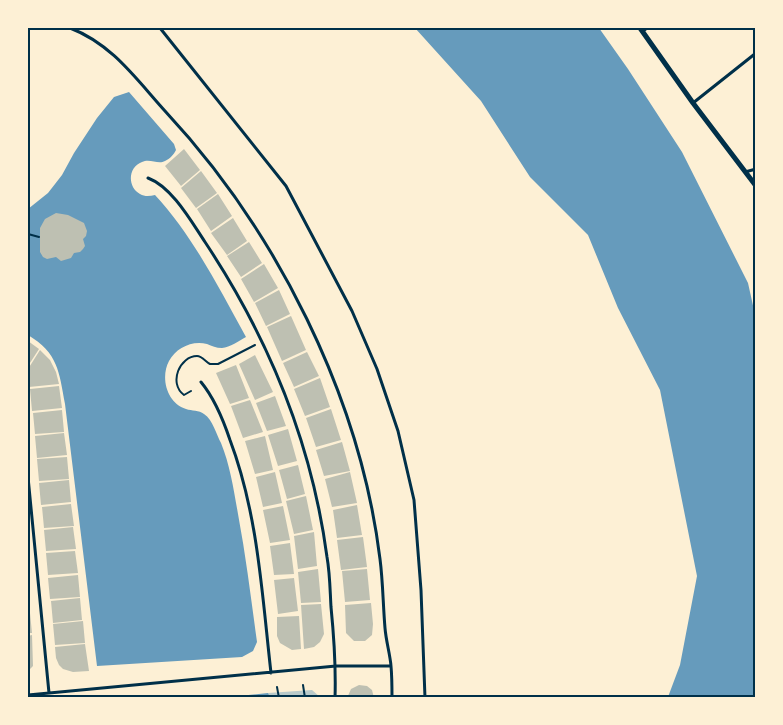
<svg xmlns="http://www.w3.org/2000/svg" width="783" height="725" font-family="Montserrat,sans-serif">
<rect width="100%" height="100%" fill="#fdf0d5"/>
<path fill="#b9caca" d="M 312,690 L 320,697 L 270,697 L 268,693 Z"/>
<path fill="#669bbc" d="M 415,28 L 599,28 L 628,69 L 682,152 L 748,283 L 756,319 L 755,697 L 668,697 L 680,665 L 697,576 L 660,390 L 618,308 L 588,235 L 530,177 L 481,101 Z
M 129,92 L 174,144 L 176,150 C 174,154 170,159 165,161 C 158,165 150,158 142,162 C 128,167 127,187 140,194 C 145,197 150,196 155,195 C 193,236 219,288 246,337 C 239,341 230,347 222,348 C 216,348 212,346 207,344 C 192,340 176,348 169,361 C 160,378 167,403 186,409 C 192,411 199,410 204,414 C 213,420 216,434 221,443 C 230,465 234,491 238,514 C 246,556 251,599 257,642 L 253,651 L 242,657 L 97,666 L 65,404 C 59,371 58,353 28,335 L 28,209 L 48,193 L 62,175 L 74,153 L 97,118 L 114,97 Z
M 268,693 L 270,697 L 228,697 Z"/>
<path fill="#bec0b2" d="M 184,149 L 200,170 L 181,186 L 165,166 Z
M 201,171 L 217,193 L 196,208 L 181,188 Z
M 218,194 L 232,216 L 211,231 L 197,209 Z
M 56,213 L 68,215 L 84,223 L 87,231 L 86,236 L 83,239 L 85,246 L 83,249 L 80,252 L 74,253 L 71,258 L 61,261 L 56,257 L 47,259 L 43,257 L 40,252 L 40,228 L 45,219 Z
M 233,218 L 247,241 L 227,255 L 211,233 Z
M 249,242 L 262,263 L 241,277 L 227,256 Z
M 264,264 L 278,288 L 254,302 L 241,279 Z
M 279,290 L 290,314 L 266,326 L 255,303 Z
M 291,316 L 306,350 L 282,361 L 267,327 Z
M 28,341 L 39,349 L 28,366 Z
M 40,350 L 50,360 L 56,372 L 59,384 L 29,387 L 28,381 L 28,369 Z
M 307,352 L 319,376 L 294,387 L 283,363 Z
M 255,355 L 273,392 L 255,400 L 239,364 Z
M 236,365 L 249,398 L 230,404 L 216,373 Z
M 320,378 L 330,407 L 305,416 L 294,389 Z
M 59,386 L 62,408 L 32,411 L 30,389 Z
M 275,396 L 286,426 L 267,431 L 256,403 Z
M 250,400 L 263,432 L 243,438 L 231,406 Z
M 331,409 L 341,440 L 316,447 L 306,418 Z
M 62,410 L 64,432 L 35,434 L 33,413 Z
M 288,429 L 297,461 L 278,466 L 268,435 Z
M 64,433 L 67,455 L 37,458 L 35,436 Z
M 265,436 L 273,470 L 255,474 L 245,441 Z
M 342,442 L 350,471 L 324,476 L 316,450 Z
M 67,457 L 69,479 L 39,481 L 37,459 Z
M 298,465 L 305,494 L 287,499 L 279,470 Z
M 275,472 L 282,503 L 263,507 L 256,477 Z
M 350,472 L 357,503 L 332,507 L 325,479 Z
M 69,480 L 71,502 L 41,505 L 39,483 Z
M 306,496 L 313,530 L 294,534 L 286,501 Z
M 71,504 L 74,526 L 44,528 L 42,507 Z
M 357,505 L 362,535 L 337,538 L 333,510 Z
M 283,506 L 290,540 L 270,543 L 263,510 Z
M 73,527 L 76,549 L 46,551 L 44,530 Z
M 314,532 L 317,566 L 298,569 L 294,536 Z
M 363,537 L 367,567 L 341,570 L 337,540 Z
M 290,543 L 294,574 L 274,575 L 270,546 Z
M 75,551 L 78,573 L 48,575 L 46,553 Z
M 318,569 L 321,602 L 301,603 L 298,572 Z
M 367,569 L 370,600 L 345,602 L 342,571 Z
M 78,575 L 80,597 L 50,599 L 48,578 Z
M 294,578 L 298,611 L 278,614 L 274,580 Z
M 80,598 L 82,620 L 53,623 L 51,601 Z
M 28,603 L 29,603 L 32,633 L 28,633 Z
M 371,603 L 373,624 L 372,635 L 365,641 L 354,641 L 346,633 L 345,605 Z
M 321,604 L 324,634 L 320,642 L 314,647 L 304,649 L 301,605 Z
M 299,616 L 301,649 L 292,650 L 280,643 L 277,636 L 277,617 Z
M 83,621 L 85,643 L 55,645 L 53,624 Z
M 32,635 L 33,666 L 28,671 L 28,636 Z
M 85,644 L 89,671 L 73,672 L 63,669 L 59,665 L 56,658 L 55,647 Z
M 359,685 L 367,686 L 372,690 L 374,698 L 347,698 L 351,689 Z"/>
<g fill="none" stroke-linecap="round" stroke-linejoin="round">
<path stroke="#003049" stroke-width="2" d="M 28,234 L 39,237
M 191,391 L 184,395 C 168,383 180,356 197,356 C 202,356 206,362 210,364 L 218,364 L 255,345
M 303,685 L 305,698
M 277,687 L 279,698"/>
<path stroke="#003049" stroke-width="3" d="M 70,28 C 112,44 136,79 165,111 C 276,230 360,396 380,559 C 383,582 383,605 385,628 C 386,641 390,654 391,666 C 392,677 392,687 392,698
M 160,28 L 286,186 L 352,311 L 377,369 L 398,431 L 414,500 L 421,590 L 425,698
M 643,31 L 647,28
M 693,103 L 756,53
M 745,172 L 756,169
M 148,178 C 172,187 191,221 205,242 C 268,337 312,444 327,557 C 330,574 330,590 331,607 C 334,637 336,667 335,698
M 201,382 C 215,399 223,419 230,440 C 258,514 262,594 271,673
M 28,477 L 49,693
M 28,695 L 336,666 L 391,666"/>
<path stroke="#003049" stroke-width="5" d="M 640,28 L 693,103 L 756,186"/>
</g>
<rect width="783" height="725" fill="none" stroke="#fdf0d5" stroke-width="58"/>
<rect x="29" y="29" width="725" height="667" fill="none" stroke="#003049" stroke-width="2"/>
</svg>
